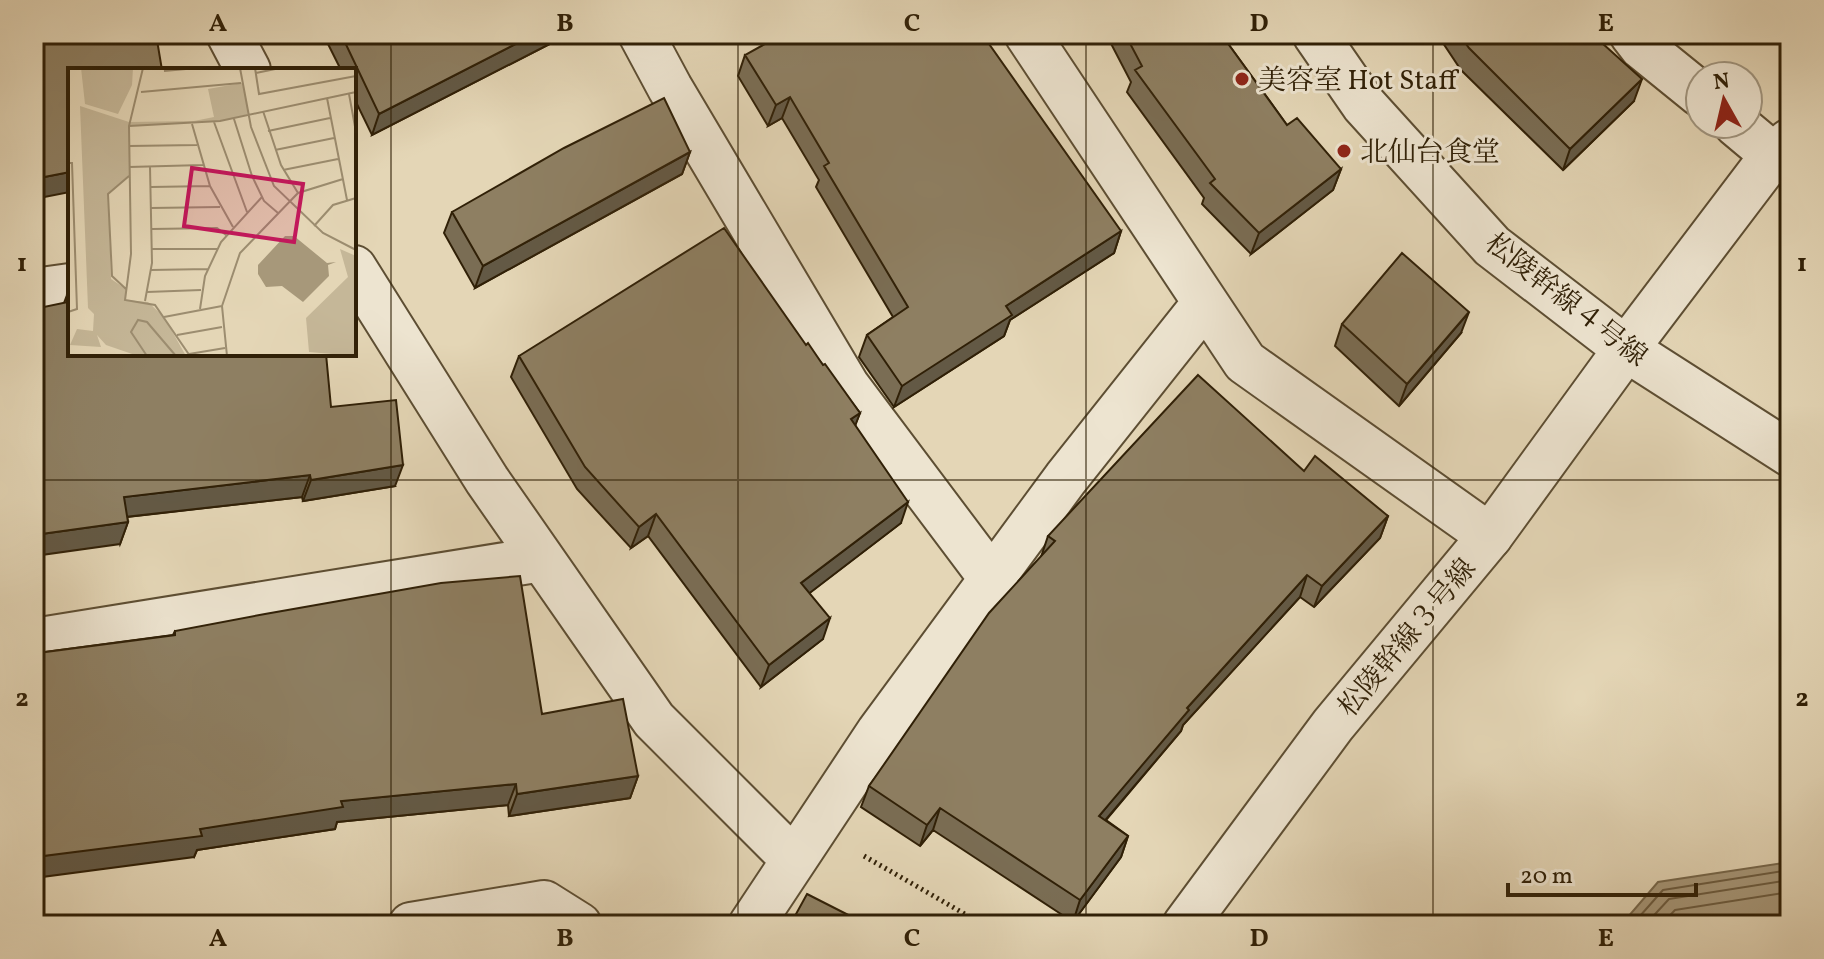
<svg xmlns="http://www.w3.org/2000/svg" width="1824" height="959" font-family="Vollkorn,'Noto Serif JP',serif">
<rect width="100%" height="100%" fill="#e4d6b6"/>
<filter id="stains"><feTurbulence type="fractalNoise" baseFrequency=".0025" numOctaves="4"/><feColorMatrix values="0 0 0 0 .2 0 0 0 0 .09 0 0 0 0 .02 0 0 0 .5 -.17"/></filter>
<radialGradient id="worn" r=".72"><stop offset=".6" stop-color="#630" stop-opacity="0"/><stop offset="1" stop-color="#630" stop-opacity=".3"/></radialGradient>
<path fill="#a7987a" stroke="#77684c" stroke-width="2" d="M 1790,862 L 1790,925 L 1621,925 L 1658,882 Z"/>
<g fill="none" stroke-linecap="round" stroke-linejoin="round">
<path stroke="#6c5c40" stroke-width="2" d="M 1632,925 L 1663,890 L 1790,870
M 1645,925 L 1669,899 L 1790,880
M 1661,925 L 1675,910 L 1790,892"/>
<g stroke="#5d4e33" stroke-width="48">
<path id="minor" d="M 229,34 L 248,70
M 641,34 L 670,88 L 847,386 L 992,579
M 1027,34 L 1245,362 L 1490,536
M 1632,34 L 1642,47 L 1700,94
M 1736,124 L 1773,155
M 354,268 L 487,480 L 654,720 L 794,860
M 34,291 L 70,286
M 1626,349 L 1773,155 L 1790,141
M 34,641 L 542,559
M 411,925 L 544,903 L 579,925
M 751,925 L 879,732 L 1066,478 L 1205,303"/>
</g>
<g stroke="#5d4e33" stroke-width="48">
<path id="tertiary" d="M 1315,34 L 1364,105 L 1492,246 L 1626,349 L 1790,454
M 1185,925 L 1333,725 L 1490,536 L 1626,349"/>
</g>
<path stroke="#302007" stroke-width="5" stroke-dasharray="2 4" stroke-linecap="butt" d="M 864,856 L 984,925"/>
<use href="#minor" stroke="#ede4d0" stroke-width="44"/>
<use href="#tertiary" stroke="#ede4d0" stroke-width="44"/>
</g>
<path fill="#7a6d54" stroke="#302007" stroke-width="2" d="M 323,34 L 569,34 L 372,135 L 354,98 L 354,70 L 341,70 Z
M 1106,34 L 1221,34 L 1287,125 L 1341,169 L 1333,190 L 1251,254 L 1202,204 L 1204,198 L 1127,92 L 1131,82 Z
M 1437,34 L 1592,34 L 1634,101 L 1563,170 L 1461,70 Z
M 745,55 L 1121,231 L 1114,253 L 1010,320 L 1004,336 L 894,407 L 859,357 L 867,335 L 893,317 L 816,187 L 819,180 L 782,118 L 768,126 L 738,76 Z
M 690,152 L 682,174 L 475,288 L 444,233 L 452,212 Z
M 67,295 L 331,407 L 395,486 L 303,501 L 302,497 L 127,517 L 128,522 L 120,544 L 64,303 Z
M 1342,324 L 1461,333 L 1399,406 L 1335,346 Z
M 806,345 L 823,365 L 860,413 L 855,425 L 901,523 L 809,593 L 823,639 L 761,687 L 648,536 L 631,548 L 577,489 L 511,377 L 519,356 Z
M 1304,471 L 1388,516 L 1380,538 L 1314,607 L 1300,597 L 1183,725 L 1181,731 L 1106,820 L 1128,836 L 1121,857 L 1073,922 L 933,830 L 920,846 L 861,807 L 869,786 L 1041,557 L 1048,536 Z
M 175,631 L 542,714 L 638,776 L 630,798 L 509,816 L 508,805 L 337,822 L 335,829 L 197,850 L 194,857 L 35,659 L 38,653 L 173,635 Z"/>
<path fill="#635945" stroke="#302007" stroke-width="2" d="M 535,34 L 569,34 L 372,135 L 379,114 Z
M 1642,79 L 1634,101 L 1563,170 L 1570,149 Z
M 790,97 L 782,118 L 768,126 L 776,105 Z
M 690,152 L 682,174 L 475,288 L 483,266 Z
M 1341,169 L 1333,190 L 1251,254 L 1259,233 Z
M 70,172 L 70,192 L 34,199 L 34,179 Z
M 1121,231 L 1114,253 L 1010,320 L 1004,336 L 894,407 L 902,386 L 1006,306 Z
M 1469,312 L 1461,333 L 1399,406 L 1407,384 Z
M 860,413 L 852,434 L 851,419 Z
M 403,465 L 395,486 L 303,501 L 311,480 Z
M 310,475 L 302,497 L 116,518 L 124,497 Z
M 908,502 L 901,523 L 794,605 L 801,583 Z
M 656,514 L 648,536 L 631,548 L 639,527 Z
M 1388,516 L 1380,538 L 1314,607 L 1322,586 Z
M 128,522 L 120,544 L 34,556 L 34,535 Z
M 1307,575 L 1300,597 L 1183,725 L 1181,731 L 1091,837 L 1099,816 L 1187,708 Z
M 830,618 L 823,639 L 761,687 L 769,665 Z
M 638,776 L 630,798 L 509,816 L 517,794 Z
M 516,784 L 508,805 L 337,822 L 335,829 L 197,850 L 194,857 L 34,878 L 34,862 L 36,857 L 200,829 L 341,801 Z
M 940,808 L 933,830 L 920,846 L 927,825 Z
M 1128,836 L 1121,857 L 1073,922 L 1080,900 Z"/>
<path fill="#8e7f62" stroke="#302007" stroke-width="2" d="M 34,34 L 156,34 L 162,70 L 70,70 L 70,172 L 34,179 Z
M 341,34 L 535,34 L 379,114 Z
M 783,34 L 982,34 L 1121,231 L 1006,306 L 1012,315 L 902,386 L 867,335 L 908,307 L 824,166 L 829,163 L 790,97 L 776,105 L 745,55 Z
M 1125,34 L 1221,34 L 1287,125 L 1297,118 L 1341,169 L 1259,233 L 1210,183 L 1215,179 L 1135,70 L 1142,66 Z
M 1459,34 L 1592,34 L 1642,79 L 1570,149 L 1469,48 Z
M 664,98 L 690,152 L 483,266 L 452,212 L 564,148 Z
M 724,228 L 806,345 L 808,343 L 823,365 L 825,364 L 860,413 L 851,419 L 908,502 L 801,583 L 830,618 L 769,665 L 656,514 L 639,527 L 585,467 L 519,356 Z
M 1402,253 L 1469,312 L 1407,384 L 1342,324 Z
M 67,295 L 70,295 L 70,354 L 326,354 L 331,407 L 396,400 L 403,465 L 311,480 L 310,475 L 124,497 L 128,522 L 34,535 L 34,309 L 68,302 Z
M 1198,375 L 1304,471 L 1315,456 L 1388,516 L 1322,586 L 1307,575 L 1187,708 L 1189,710 L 1099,816 L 1128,836 L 1080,900 L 940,808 L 927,825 L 869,786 L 989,613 L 1055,541 L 1048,536 Z
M 520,576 L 542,714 L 623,699 L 638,776 L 517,794 L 516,784 L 341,801 L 343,807 L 200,829 L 202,836 L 36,857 L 36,865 L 34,865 L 34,659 L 38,658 L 38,653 L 175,635 L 175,631 L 265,614 L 441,583 Z
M 807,894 L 868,925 L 790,925 Z"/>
<path fill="none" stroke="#302007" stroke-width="2" stroke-opacity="0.55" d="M 391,34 L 391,925M 738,34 L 738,925M 1086,34 L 1086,925M 1433,34 L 1433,925M 34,480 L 1790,480"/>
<g fill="#8f2418" stroke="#ede4d0" stroke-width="3">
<circle cx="1242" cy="79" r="8"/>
<circle cx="1344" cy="151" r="8"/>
</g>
<g text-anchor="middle" stroke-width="6" stroke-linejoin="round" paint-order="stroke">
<g font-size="28" fill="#302007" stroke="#ede4d0" text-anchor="start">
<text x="1258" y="89">美容室 Hot Staff</text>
<text x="1360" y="161">北仙台食堂</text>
</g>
<g font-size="28" fill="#302007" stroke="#ede4d0">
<text transform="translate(1567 299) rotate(38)" y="10">松陵幹線４号線</text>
<text transform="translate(1406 637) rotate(-50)" y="10">松陵幹線３号線</text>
</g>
</g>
<g transform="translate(68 68)">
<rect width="288" height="288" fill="#e4d6b6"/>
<path d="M 13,0 L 65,0 L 64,17 L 50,46 L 17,36 ZM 174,15 L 181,46 L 152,53 L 61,58 L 61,108 L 40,126 L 43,211 L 58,221 L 57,232 L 80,234 L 96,249 L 118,288 L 70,288 L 38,277 L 29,267 L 33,279 L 2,277 L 9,261 L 25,263 L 26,246 L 20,240 L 12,38 L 61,54 L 126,53 L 146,49 L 140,21 ZM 272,181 L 288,188 L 288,288 L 241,284 L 238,250 L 280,209 Z" fill="#c5b798"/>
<path d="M 217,168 L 226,168 L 259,195 L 268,194 L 260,197 L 261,208 L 235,234 L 214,218 L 198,219 L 190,206 L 190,197 Z" fill="#a7987a"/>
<path fill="none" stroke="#9c8d70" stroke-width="2" d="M 75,0 L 61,58 L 63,186 L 57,232 L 87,237 L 122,288M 172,0 L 183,59 L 206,118 L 255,165 L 288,182M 187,0 L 191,26 L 288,8M 96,3 L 129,0M 188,5 L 212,0M 73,24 L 173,15M 281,26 L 288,64M 259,30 L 279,132M 195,43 L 213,97 L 230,125M 166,51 L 184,108 L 196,133 L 210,145M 146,54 L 179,144M 124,56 L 142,118 L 165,159M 61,58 L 152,53 L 288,24M 200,63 L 262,50M 61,78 L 129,77M 207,82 L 266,70M 0,95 L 4,95 L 9,241 L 0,244M 61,99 L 135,97M 215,102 L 270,91M 83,119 L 142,118M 83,140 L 152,139M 246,158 L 265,137 L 288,130M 84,161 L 149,160 L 158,167M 84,181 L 149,181M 83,202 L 140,201M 58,221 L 44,208 L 40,126 L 61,108M 79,224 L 133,222M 77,233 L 84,195 L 82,99M 132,241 L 137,208 L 153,174 L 194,129M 96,249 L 154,238M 109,267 L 154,259M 121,286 L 157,280M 79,288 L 63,264 L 70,252 L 79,254 L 108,288M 159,288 L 154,238 L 172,185 L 230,125 L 275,111"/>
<path fill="#c2185b" fill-opacity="0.15" stroke="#c2185b" stroke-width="4" d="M 124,100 L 235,116 L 226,174 L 116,158 Z"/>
<rect width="288" height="288" fill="none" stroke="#302007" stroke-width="4"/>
</g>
<rect width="1824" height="959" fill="none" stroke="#e4d6b6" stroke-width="88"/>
<g transform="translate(1724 100) rotate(352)"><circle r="38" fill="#ede4d0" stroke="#a19680" stroke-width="2"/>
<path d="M0-6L14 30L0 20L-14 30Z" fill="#8f2418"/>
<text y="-12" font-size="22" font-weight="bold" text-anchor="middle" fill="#302007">N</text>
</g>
<path d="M1508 883v12h188v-12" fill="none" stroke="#302007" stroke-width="4"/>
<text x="1520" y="883" font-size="24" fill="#302007" stroke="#ede4d0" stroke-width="6" paint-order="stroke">20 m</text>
<rect x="44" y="44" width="1736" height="871" fill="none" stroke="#302007" stroke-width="3"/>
<g font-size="26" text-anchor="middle" font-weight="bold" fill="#302007">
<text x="218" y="31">A</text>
<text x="565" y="31">B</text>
<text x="912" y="31">C</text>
<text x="1259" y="31">D</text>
<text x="1606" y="31">E</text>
<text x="22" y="271">1</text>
<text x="1802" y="271">1</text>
<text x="22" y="706">2</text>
<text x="1802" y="706">2</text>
<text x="218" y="946">A</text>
<text x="565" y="946">B</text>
<text x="912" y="946">C</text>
<text x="1259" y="946">D</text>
<text x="1606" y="946">E</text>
</g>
<rect width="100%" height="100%" filter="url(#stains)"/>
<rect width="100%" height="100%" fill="url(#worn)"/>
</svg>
